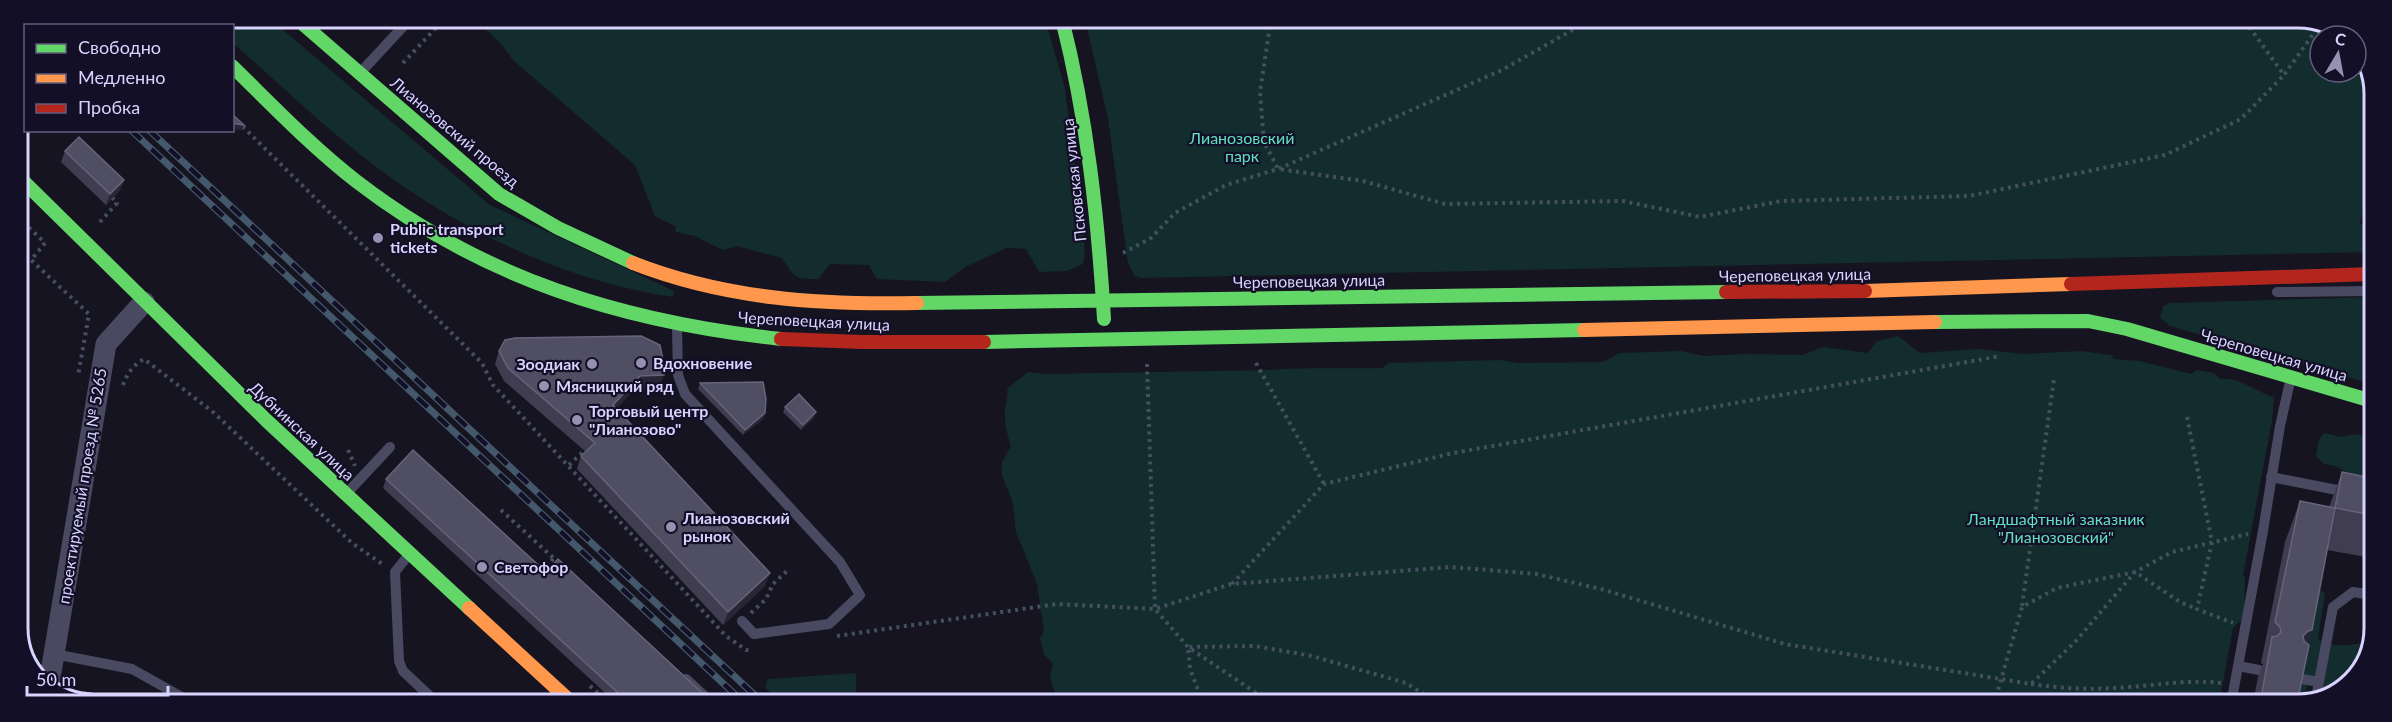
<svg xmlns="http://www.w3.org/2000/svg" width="2392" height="722" font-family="Lato,sans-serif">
<rect width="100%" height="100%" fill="#161421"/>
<path fill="#132c2d" d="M 208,18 L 269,18 L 490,205 L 674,291 L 673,297 C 557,280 442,222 351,147 C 311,115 274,79 235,45 L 233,42 L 232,26 L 215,25 Z
M 474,18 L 1045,19 L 1065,88 L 1085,251 L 1083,264 L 1067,271 L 1039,272 L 1026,249 L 1007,248 L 965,267 L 945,282 L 877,279 L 869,265 L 830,264 L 818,279 C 794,280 794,276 782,258 L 737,246 L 723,250 L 695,236 L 676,232 L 675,226 L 655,216 L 635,165 L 514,61 L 501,44 Z
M 1085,19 L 2317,21 L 2342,36 L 2320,36 L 2320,72 L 2356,72 L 2356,47 L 2374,90 L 2373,175 L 2367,181 L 2360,224 L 2373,226 L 2373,252 L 1141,278 L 1135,276 L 1128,263 L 1108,119 Z
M 2373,297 L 2372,384 L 2170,326 L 2160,318 L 2163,306 L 2170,303 Z
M 1898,336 L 1920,353 L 1979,349 L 2023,354 L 2081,351 L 2111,355 L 2114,359 L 2140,361 L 2191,374 L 2197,370 L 2214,373 L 2220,379 C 2239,376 2256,392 2274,397 L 2272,421 L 2243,575 L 2245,578 L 2244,618 L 2233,628 L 2219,704 L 1058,702 L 1050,678 L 1053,663 L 1044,654 L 1040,638 L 1044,631 L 1037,584 L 1016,532 L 1013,503 L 1002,475 L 1002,462 L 1011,446 C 1007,434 1004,422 1005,410 C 1005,402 1009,397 1007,389 L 1028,372 L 1046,374 L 1271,370 C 1308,367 1345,369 1382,368 L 1389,363 L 1500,360 L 1518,363 L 1603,362 L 1619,353 L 1681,351 L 1705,356 L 1743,354 L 1803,355 L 1823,347 L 1868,353 L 1877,341 Z
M 2324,433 L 2341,437 L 2356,434 L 2372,438 L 2372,483 L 2353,476 L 2336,466 L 2324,464 L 2316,456 L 2319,440 Z
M 2317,591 L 2322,591 L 2325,594 L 2318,639 C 2329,648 2356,646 2369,641 L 2371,616 L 2371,647 L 2344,688 L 2320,696 L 2324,687 L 2324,679 L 2320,675 C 2308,676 2309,690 2301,698 L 2295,698 Z
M 856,673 L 856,702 L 781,702 L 765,688 L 768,679 Z"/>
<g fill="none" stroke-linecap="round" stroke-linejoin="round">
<path stroke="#44505f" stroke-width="4" stroke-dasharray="3 4.5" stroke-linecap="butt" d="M 114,18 L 122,26
M 126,18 L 134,26
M 1271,19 L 1260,92 L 1264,142 L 1278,169 L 1363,181 L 1445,204 L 1623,201 L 1700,217 L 1781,201 L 1969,196 L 2165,155 L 2241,119 L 2284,75
M 2245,21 L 2284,75 L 2321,23
M 403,63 L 445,18
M 232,116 L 482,363 L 493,385 L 726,636 L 746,650 L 753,649
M 18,217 L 45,243 L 31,260 L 89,314 L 78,376
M 100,222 L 117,203 L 109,194
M 1123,253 L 1151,238 L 1175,213 L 1226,185 L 1278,169 L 1502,70 L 1590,20
M 1256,363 L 1324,484
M 1147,364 L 1155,609 L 1231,584 L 1451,567 L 1536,574 L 1601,589 L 1785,644 L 2031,684 L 2075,642 L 2135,572 L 2172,552 L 2248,534
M 123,385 C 127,374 133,365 144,359 L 213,412 L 352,543 L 385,566
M 2187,417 L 2212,542 L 2197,609 L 2233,623
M 620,418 L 628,410 L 643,413
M 348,450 L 355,466
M 569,465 L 588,447
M 501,510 L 560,564
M 541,572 L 554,558
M 1232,584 L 1324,484 L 1453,453 L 2001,356
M 2022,606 L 2054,379
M 751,613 L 766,599 L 773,584 L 788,570
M 837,636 L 1057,604 L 1155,609 L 1188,647 L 1271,703
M 2031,684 C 2064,689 2095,690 2129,687 C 2160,685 2191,679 2221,683
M 590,686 L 608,702
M 1203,703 L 1190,669 L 1188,647 L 1255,646 L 1312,656 L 1406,683 L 1438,703
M 1994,704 L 2022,607 L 2057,588 L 2135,572 L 2180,602 L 2197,609"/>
<path stroke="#4a4962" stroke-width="10" d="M 360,73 L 411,18
M 2373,241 L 2369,225 L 2370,206 L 2373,203
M 2277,292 L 2373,291
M 677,328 L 678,375 L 685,394 L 840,562 L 860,595 L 829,624 L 754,634 L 742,621
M 2271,477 L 2347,492
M 348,492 L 390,447
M 410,553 L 395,572 L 399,661 L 403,671 L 436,702
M 54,654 L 132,669 L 189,701
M 2238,666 L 2259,670
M 2296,678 L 2319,682
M 686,679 L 711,702
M 2316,698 L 2333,607 L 2353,592 L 2372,595
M 2231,704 L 2263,531 L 2280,426 L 2291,377"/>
<path stroke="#4a4962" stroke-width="21" d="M 49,684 L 106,344 L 144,302"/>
<path stroke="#63d668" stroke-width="14" d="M 182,18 L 190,26
M 296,18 L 499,194 L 558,228 L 633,263
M 1062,19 C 1087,118 1098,217 1104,319
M 232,66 C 272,105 311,146 356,181 C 483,279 623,322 781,339
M 18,176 L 267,421 L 469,608
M 917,303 L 1726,292
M 1935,322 L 2088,321 L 2127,329 L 2372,401
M 984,342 L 1584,330"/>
<path stroke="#ff974d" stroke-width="14" d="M 633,263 C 725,299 819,305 917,303
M 1865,291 L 2071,284
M 1584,330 L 1935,322
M 469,608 L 571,702"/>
<path stroke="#b3261e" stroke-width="14" d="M 2071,284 L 2373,274
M 1726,292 L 1865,291
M 781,339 L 862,342 L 984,342"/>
<g stroke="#43596b" stroke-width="7">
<path id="rail" d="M 131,130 L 743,702
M 149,130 L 762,702"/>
</g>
<use href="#rail" stroke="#130f26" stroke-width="4.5" stroke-dasharray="14" stroke-linecap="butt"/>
</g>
<path fill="#403d50" d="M 26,77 L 26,128 L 18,121 L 18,95 Z
M 65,151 L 124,180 L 120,190 L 106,205 L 61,162 Z
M 499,351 L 659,387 L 635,389 L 616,409 L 765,586 L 723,625 L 577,469 L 581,456 L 586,452 L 504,381 L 495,364 Z
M 700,383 L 765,413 L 763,419 L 743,435 L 698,389 Z
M 785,407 L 814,418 L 801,430 L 783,412 Z
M 2342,472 L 2372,478 L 2372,558 L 2327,550 L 2312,630 L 2307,643 L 2297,704 L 2253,704 L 2258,677 L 2263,664 L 2261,663 L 2285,542 L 2300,501 L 2329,507 Z
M 386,479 L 712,702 L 615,702 L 383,488 Z"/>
<path fill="#282635" d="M 232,123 L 244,125 L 242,130 L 232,129 Z
M 124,180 L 120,190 L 106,205 L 110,194 Z
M 664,375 L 659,387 L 635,389 L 608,418 L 613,405 L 640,376 Z
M 816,412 L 814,418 L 801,430 L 803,425 Z
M 765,413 L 763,419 L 743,435 L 745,430 Z
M 770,573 L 765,586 L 723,625 L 728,612 Z
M 2312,630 L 2297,671 L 2303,636 L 2308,631 Z"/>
<path fill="#504e63" stroke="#66637b" stroke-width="1.5" d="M 89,20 L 94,26 L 77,26 Z
M 26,77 L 26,110 L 18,103 L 18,95 Z
M 232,114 L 244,125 L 232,123 Z
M 79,137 L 124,180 L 110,194 L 65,151 Z
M 641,336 L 660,345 L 664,365 L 664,375 L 640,376 L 613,405 L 770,573 L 728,612 L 581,456 L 595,443 L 508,368 L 499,351 L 505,340 L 515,338 Z
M 763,382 L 766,399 L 765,413 L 745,430 L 700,383 Z
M 799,394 L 816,412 L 803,425 L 785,407 Z
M 413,450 L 546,572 L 558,559 L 712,702 L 628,702 L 386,479 Z
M 2342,472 L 2372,478 L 2372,515 L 2335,508 Z
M 2300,501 L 2335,508 L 2312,630 L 2308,631 L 2303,636 L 2304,641 L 2309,645 L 2297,704 L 2260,704 L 2272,637 L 2277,636 L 2281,632 L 2280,627 L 2275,622 Z"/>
<g fill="#9591b1" stroke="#130f26" stroke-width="2">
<circle cx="378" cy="238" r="6"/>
<circle cx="641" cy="363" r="6"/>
<circle cx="592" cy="364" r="6"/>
<circle cx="544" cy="386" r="6"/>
<circle cx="577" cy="420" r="6"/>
<circle cx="671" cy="527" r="6"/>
<circle cx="482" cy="567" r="6"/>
</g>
<g text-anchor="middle" stroke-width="4.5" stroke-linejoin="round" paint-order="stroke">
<g font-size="16" fill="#d9d4ff" stroke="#130f26">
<text transform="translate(455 132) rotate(40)" y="6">Лианозовский проезд</text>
<text transform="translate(1074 180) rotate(-96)" y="6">Псковская улица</text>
<text transform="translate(1795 275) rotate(-1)" y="6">Череповецкая улица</text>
<text transform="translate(1309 281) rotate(-1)" y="6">Череповецкая улица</text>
<text transform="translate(814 321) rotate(3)" y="6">Череповецкая улица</text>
<text transform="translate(2274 355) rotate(16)" y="6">Череповецкая улица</text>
<text transform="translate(302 431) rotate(43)" y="6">Дубнинская улица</text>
<text transform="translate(82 486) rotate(-81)" y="6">проектируемый проезд № 5265</text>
</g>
<g font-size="16" fill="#5fe0c0" stroke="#130f26">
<text x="1242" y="144">Лианозовский<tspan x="1242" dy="18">парк</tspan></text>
<text x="2056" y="525">Ландшафтный заказник<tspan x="2056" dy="18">"Лианозовский"</tspan></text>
</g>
<g font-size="16" font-weight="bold" fill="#d9d4ff" stroke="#130f26" text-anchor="start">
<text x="390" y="235">Public transport<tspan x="390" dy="18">tickets</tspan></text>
<text x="653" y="369">Вдохновение</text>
<text x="580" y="370" text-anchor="end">Зоодиак</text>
<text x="556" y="392">Мясницкий ряд</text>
<text x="589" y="417">Торговый центр<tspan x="589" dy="18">"Лианозово"</tspan></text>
<text x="683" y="524">Лианозовский<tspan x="683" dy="18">рынок</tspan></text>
<text x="494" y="573">Светофор</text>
</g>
</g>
<path d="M0 0H2392V722H0ZM94 28H2298A66 66 0 0 1 2364 94V628A66 66 0 0 1 2298 694H94A66 66 0 0 1 28 628V94A66 66 0 0 1 94 28Z" fill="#130f26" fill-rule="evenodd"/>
<path fill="none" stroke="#d9d4ff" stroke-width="3" d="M94 28H2298A66 66 0 0 1 2364 94V628A66 66 0 0 1 2298 694H94A66 66 0 0 1 28 628V94A66 66 0 0 1 94 28Z"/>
<rect x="24" y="24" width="210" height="108" fill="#130f26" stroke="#625e7d" stroke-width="1.5"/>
<rect x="36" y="44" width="30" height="9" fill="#63d668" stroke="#625e7d" stroke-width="1.5"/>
<text x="78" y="54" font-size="18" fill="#d9d4ff">Свободно</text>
<rect x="36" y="74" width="30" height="9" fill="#ff974d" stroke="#625e7d" stroke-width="1.5"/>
<text x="78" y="84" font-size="18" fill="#d9d4ff">Медленно</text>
<rect x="36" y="104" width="30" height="9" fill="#b3261e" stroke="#625e7d" stroke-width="1.5"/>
<text x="78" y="114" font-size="18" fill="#d9d4ff">Пробка</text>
<g transform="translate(2338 54) rotate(10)"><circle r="28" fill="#130f26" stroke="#625e7d" stroke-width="1.5"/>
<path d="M0-4.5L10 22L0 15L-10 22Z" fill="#9591b1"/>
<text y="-9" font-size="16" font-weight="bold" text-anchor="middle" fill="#d9d4ff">С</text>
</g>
<path d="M27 686v9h141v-9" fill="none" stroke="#d9d4ff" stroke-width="3"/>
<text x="36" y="686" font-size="18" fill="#d9d4ff" stroke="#130f26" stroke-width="4.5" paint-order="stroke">50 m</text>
</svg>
